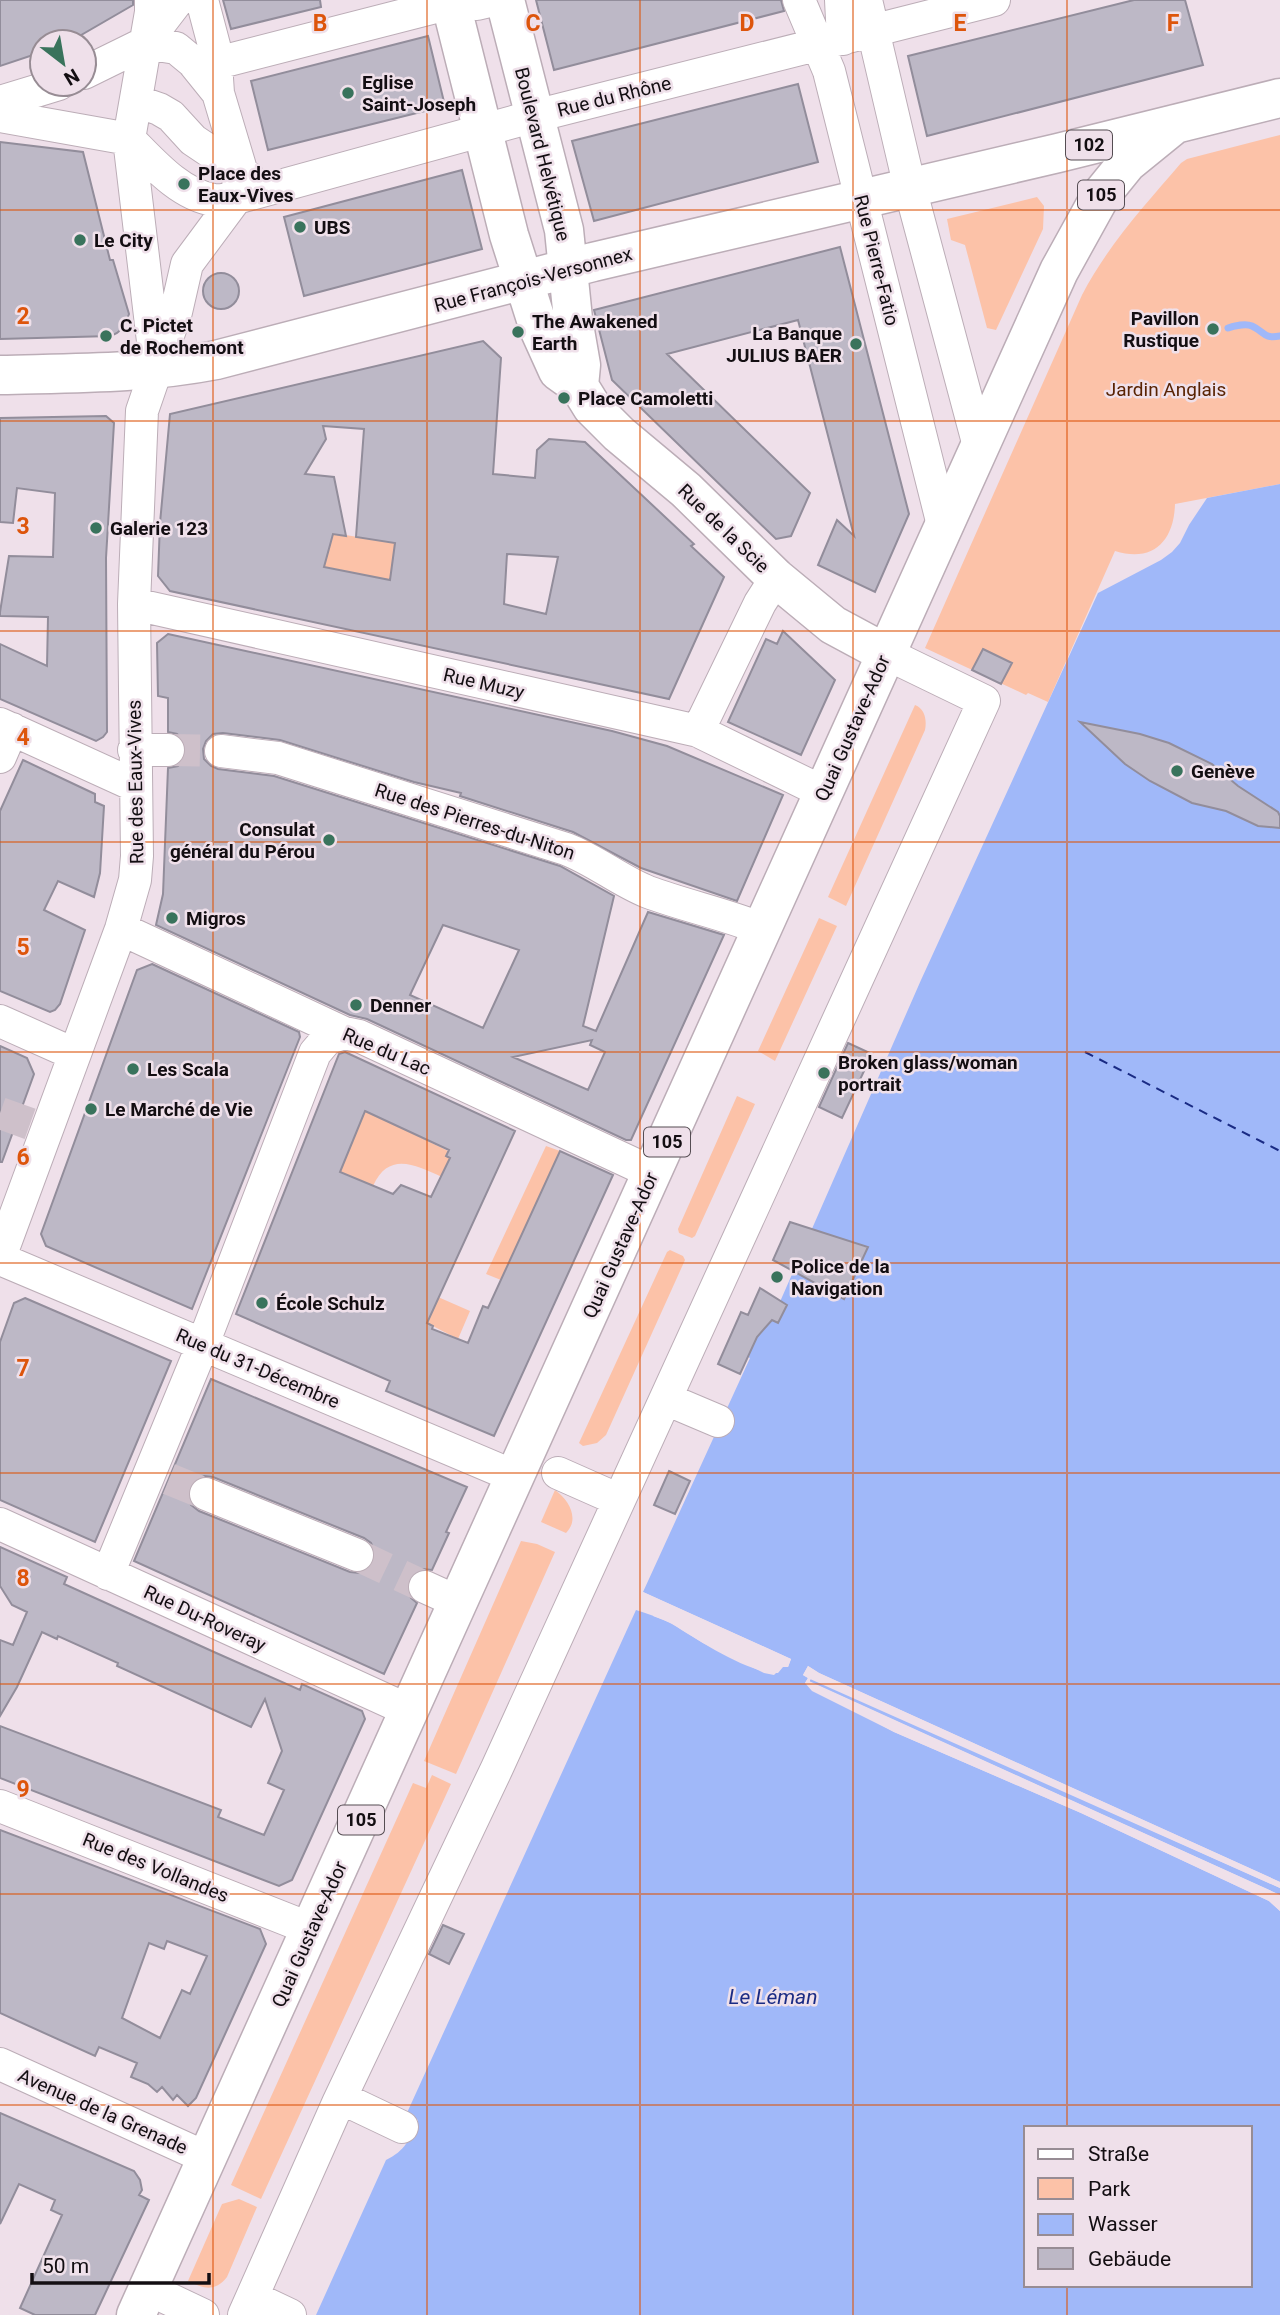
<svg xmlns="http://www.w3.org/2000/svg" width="1280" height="2315" font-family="Roboto,sans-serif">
<rect width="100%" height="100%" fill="#efe0ea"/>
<path fill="#fcc2a8" d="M 1280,135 L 1280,484 L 1175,504 C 1174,541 1153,563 1115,551 L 1048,702 L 1028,693 L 1026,695 L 925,648 L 1082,295 C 1108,245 1145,205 1181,163 L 1187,159 Z
M 1037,197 L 1044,206 L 1043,229 L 996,330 L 987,328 L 965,245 L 951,240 L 947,219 Z
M 333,533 L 395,543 L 401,582 L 312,564 Z
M 915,705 C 925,709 927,720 925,730 L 846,906 L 828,897 Z
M 819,918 L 837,926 L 775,1061 L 758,1051 Z
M 737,1096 L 755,1104 L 695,1236 L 692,1238 L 679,1233 L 678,1229 Z
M 365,1110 L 448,1151 L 446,1156 L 450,1158 L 442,1177 C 415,1165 389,1151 373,1186 L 340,1172 Z
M 546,1146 L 560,1151 L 501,1280 L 486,1274 Z
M 670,1250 L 683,1256 L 685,1260 L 606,1435 L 597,1443 L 583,1446 L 579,1443 L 667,1252 Z
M 438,1297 L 470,1311 L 458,1339 L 427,1323 Z
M 555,1490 C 569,1500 580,1519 566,1533 L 541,1522 Z
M 521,1541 L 537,1544 L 555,1552 L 456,1774 L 424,1761 Z
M 432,1775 L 451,1784 L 261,2199 L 231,2185 L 413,1783 L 426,1788 Z
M 239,2199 L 257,2207 L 227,2277 C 215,2292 204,2289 188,2281 L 222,2204 Z"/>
<path fill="#a0b8f9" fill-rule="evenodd" d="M 1280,484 L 1280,1882 L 819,1673 L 808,1666 L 803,1675 L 808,1678 L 805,1683 L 894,1732 L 1081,1813 L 1269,1901 L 1280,1911 L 1280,2315 L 316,2315 L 386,2160 C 405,2151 410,2139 418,2120 L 406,2115 L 636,1610 C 648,1614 661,1618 672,1624 C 700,1641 747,1673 778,1673 L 783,1667 L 788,1667 L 791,1659 L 643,1592 L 750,1358 L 748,1357 L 761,1326 L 772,1320 L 921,980 L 1098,593 L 1161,560 L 1172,552 L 1180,543 L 1189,525 L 1207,498 ZM 1026,2128 L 1250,2128 L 1250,2285 L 1026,2285 Z
M 812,1678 L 1280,1888 L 1280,1895 L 809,1681 Z"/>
<path fill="#efe0ea" d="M 643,1592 L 791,1659 L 788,1667 L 782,1667 L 774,1675 L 764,1673 L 703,1643 L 671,1623 L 653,1616 L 653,1612 L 673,1620 L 705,1640 L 765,1669 L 773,1671 L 787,1660 L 641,1595 Z
M 808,1666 L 819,1673 L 1280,1882 L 1280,1888 L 810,1679 L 810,1682 L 1280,1895 L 1280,1899 L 813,1687 L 896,1729 L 1083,1810 L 1271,1898 L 1280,1906 L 1280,1911 L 1269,1901 L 1081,1813 L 894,1732 L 812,1691 L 805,1683 L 808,1678 L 803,1675 Z"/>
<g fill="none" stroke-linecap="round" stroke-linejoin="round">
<path stroke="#a0b8f9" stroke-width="7" d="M 1228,328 C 1235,326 1245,323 1252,326 C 1265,332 1263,339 1280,336"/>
<path stroke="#1a2b84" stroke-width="2" stroke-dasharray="9 7" stroke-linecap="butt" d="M 1085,1052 L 1280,1151"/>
</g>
<path fill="#bdb8c6" stroke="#928d9b" stroke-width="2" fill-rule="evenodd" d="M 0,0 L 133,0 L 133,5 L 69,42 L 42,42 L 42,52 L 0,66 Z
M 223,0 L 320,0 L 321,7 L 231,29 Z
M 536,0 L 781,0 L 784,11 L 554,70 Z
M 1134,0 L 1185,0 L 1203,65 L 927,136 L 908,56 Z
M 428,36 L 445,106 L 268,150 L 251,81 Z
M 798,84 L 818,162 L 594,221 L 572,141 Z
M 0,142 L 83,152 L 110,260 L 113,260 L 129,314 L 124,327 L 117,333 L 111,336 L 0,339 Z
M 462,170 L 482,249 L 304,296 L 284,217 Z
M 840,247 L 909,514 L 875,592 L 818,565 L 837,520 L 854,536 L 798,320 L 667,354 L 810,493 L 791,536 L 776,539 L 612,380 L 594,310 Z
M203 291a18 18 0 1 1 36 0a18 18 0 1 1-36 0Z
M 483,341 L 501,358 L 493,474 L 535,478 L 537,450 L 549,439 L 585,442 L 694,544 L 691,546 L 724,577 L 669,699 L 170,591 L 158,576 L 160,523 L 170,414 ZM 323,426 L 364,429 L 356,537 L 395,543 L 390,580 L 324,567 L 333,534 L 346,536 L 334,477 L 305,474 L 326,439 ZM 507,554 L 558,557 L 546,614 L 504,604 Z
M 106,416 L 114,423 L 106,558 L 107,732 L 103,737 L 96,741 L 0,699 L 0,644 L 47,666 L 48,617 L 0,616 L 0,612 L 9,556 L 53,557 L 55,493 L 17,488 L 13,523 L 0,522 L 0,418 Z
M 783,631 L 835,680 L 801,755 L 728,722 L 766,639 L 777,644 Z
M 168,634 L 612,731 L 667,746 L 783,795 L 737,901 L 641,868 L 573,832 L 460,796 L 461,793 L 414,782 L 280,740 L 223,733 L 213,734 L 206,741 L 203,749 L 204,759 L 211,766 L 218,769 L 274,776 L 560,866 L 614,896 L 583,1026 L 596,1031 L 648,912 L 724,935 L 631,1140 L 626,1140 L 367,1019 L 350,1015 L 156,925 L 163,894 L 168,768 L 178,766 L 184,759 L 186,751 L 183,740 L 177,734 L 168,732 L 168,698 L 158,696 L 157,643 ZM 443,925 L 519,950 L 483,1028 L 410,995 ZM 592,1040 L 590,1045 L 605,1052 L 588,1090 L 513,1057 Z
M 983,649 L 1012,663 L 1001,684 L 972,670 Z
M 1080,722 L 1140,734 L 1169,743 L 1212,764 L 1238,786 L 1278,812 L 1280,816 L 1280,828 L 1258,826 L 1226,811 L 1192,803 L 1150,781 L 1125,764 Z
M 23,760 L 95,794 L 95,802 L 104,806 L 100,873 L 94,897 L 58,881 L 44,910 L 85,930 L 60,1004 L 55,1010 L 50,1012 L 0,991 L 0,811 Z
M 152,964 L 299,1032 L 300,1037 L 192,1309 L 46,1246 L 41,1234 L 137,970 Z
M 848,1043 L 872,1054 L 842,1118 L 819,1107 Z
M 0,1046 L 27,1058 L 34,1074 L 2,1162 L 0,1162 Z
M 345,1052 L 515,1131 L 427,1323 L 433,1326 L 432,1329 L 468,1343 L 483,1306 L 488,1308 L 560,1151 L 613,1175 L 494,1436 L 386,1391 L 390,1381 L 236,1314 L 339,1054 ZM 365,1111 L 449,1150 L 446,1156 L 450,1158 L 431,1197 L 401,1185 L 393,1194 L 340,1172 Z
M 790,1222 L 868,1247 L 844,1299 L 773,1260 Z
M 760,1288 L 787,1305 L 778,1323 L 772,1320 L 757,1337 L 740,1374 L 718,1364 L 741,1312 L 748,1315 Z
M 25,1298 L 171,1361 L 95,1542 L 0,1500 L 0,1342 L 14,1303 Z
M 211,1379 L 467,1487 L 446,1532 L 449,1533 L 432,1570 L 423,1569 L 415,1572 L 408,1580 L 407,1589 L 411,1598 L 417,1603 L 384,1674 L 134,1561 ZM 204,1476 L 213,1477 L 364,1538 L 371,1543 L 375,1552 L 374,1562 L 369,1569 L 360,1573 L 350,1572 L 199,1511 L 191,1505 L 188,1496 L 189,1488 L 195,1479 Z
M 669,1471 L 690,1481 L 675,1514 L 654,1505 Z
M 0,1547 L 67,1577 L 64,1584 L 214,1652 L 300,1690 L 302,1684 L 362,1711 L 365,1719 L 292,1880 L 279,1886 L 0,1778 L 0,1726 L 221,1810 L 218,1817 L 264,1835 L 284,1790 L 268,1783 L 282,1751 L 265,1699 L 251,1727 L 117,1666 L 118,1663 L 58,1636 L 57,1639 L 42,1632 L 17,1687 L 0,1716 L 0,1640 L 13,1645 L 27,1612 L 12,1605 L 0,1586 Z
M 0,1830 L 260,1929 L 266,1944 L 196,2098 L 188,2106 L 177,2095 L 173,2100 L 162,2087 L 157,2092 L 148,2084 L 131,2077 L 137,2063 L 99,2047 L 95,2056 L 0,2013 ZM 167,1941 L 207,1956 L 190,1994 L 182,1990 L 160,2038 L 122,2018 L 149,1943 L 164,1949 Z
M 443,1925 L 464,1934 L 449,1964 L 429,1954 Z
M 0,2113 L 134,2171 L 140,2180 L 142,2190 L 139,2195 L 149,2200 L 95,2315 L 35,2315 L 20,2308 L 62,2215 L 51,2210 L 55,2200 L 19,2184 L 0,2224 Z"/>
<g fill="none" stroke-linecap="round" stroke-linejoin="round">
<path stroke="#cec0ca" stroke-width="32" stroke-dasharray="32 16" stroke-linecap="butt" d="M 168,750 L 221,751
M 0,1113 L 47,1130
M 169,1479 L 206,1494
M 357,1555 L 425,1587"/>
<g stroke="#bcadb7" stroke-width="34">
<path id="minor" d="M 151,0 L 151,12 L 129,139 L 155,358
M 799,0 L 829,71 L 943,525
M 841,0 L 843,39
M 866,0 L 910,188 L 979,446
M 145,43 L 176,48 L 193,62 L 218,93
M 217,63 L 451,3 L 477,4 L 494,0
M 84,73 L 145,43 L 178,0
M 136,101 L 159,109 L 171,116 L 193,140 L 248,177
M 0,102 L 59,84
M 0,116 L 129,139
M 129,139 C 152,162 180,195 214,200 C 221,201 228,199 236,198 L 535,116 L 994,0
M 134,604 L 698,731 L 823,792
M 0,724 L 136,786
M 698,731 L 760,603 L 776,578
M 134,750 L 168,750
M 221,751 L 278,758 L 566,849 C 595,860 620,881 648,892 C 686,906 725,914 762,929
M 0,757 L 12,729
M 121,929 L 344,1033 L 359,1036 L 653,1173
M 0,1021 L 74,1054
M 0,1257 L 121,929 L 135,880 L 137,856 L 134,604 L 142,411 L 176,312 L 187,264 L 236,198 L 241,170 L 218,93 L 215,49 L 202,0
M 0,1259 L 516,1477
M 666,1399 L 718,1421
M 558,1473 L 619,1500
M 206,1494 L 357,1555
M 0,1524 L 410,1711
M 108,1574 L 203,1344 L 315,1053 L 327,1039 L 344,1033
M 425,1587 L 458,1602
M 0,1806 L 311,1929
M 0,2064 L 207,2158
M 341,2098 L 402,2127
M 148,2289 L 203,2315
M 252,2297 L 290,2315
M 244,2315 L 339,2101 L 497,1768 L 984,701 L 885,653"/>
</g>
<g stroke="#bcadb7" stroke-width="41">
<path id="major" d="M 450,0 L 509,235 L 539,329 L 558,371 L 579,386 L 592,407 L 619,434 L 686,490 L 776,578 L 833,625 L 885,653
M 505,0 L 564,230 L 573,319 L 581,365 L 579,386
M 0,375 C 73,373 144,374 216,360 L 593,262 L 1058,153 L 1280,98
M 136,2315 L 1059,271 L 1101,195 L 1127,163 L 1175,124"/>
</g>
<use href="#minor" stroke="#fff" stroke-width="32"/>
<use href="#major" stroke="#fff" stroke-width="38"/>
</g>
<path fill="none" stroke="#dd550c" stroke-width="2" stroke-opacity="0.55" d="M 213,0 L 213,2315M 427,0 L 427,2315M 640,0 L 640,2315M 853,0 L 853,2315M 1067,0 L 1067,2128M 0,210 L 1280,210M 0,421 L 1280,421M 0,631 L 1280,631M 0,842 L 1280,842M 0,1052 L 1280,1052M 0,1263 L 1280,1263M 0,1473 L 1280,1473M 0,1684 L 1280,1684M 0,1894 L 1280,1894M 0,2105 L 1280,2105M 1067,2285 L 1067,2315"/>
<g fill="#39735c" stroke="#efe0ea" stroke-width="2.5">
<circle cx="348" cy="93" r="7"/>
<circle cx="184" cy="184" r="7"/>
<circle cx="300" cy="227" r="7"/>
<circle cx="80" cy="240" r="7"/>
<circle cx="1213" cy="329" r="7"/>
<circle cx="518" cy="332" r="7"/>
<circle cx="106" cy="336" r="7"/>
<circle cx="856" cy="344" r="7"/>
<circle cx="564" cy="398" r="7"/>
<circle cx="96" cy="528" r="7"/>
<circle cx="1177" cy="771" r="7"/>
<circle cx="329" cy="840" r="7"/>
<circle cx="172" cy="918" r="7"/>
<circle cx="356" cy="1005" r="7"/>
<circle cx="133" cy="1069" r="7"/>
<circle cx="824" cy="1073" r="7"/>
<circle cx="91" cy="1109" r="7"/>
<circle cx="777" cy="1277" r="7"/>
<circle cx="262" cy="1303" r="7"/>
</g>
<g text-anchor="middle" stroke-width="5" stroke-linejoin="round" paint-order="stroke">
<g fill="#efe0ea" stroke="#554d53" stroke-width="2">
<rect x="1066" y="130.5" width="46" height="29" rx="5"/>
<rect x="1078" y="180.5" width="46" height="29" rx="5"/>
<rect x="644" y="1127.5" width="46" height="29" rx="5"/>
<rect x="338" y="1805.5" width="46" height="29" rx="5"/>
</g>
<g font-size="18" font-weight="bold" fill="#130e12">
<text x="1089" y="151">102</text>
<text x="1101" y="201">105</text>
<text x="667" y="1148">105</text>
<text x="361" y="1826">105</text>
</g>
<g font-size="19" font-weight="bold" fill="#130e12" stroke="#efe0ea" text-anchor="start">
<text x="362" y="89">Eglise<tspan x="362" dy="22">Saint-Joseph</tspan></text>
<text x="198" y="180">Place des<tspan x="198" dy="22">Eaux-Vives</tspan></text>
<text x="314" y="234">UBS</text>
<text x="94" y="247">Le City</text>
<text x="1199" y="325" text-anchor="end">Pavillon<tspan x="1199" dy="22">Rustique</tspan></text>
<text x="532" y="328">The Awakened<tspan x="532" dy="22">Earth</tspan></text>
<text x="120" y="332">C. Pictet<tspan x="120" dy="22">de Rochemont</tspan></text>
<text x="842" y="340" text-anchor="end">La Banque<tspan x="842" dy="22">JULIUS BAER</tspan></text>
<text x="578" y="405">Place Camoletti</text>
<text x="110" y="535">Galerie 123</text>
<text x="1191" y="778">Genève</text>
<text x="315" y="836" text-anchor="end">Consulat<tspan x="315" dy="22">général du Pérou</tspan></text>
<text x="186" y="925">Migros</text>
<text x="370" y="1012">Denner</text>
<text x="838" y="1069">Broken glass/woman<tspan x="838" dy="22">portrait</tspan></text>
<text x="147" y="1076">Les Scala</text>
<text x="105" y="1116">Le Marché de Vie</text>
<text x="791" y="1273">Police de la<tspan x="791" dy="22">Navigation</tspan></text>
<text x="276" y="1310">École Schulz</text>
</g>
<g font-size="19" fill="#130e12" stroke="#efe0ea">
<text transform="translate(614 96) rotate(-14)" y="7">Rue du Rhône</text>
<text transform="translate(543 154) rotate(76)" y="7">Boulevard Helvétique</text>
<text transform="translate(877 260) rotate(76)" y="7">Rue Pierre-Fatio</text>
<text transform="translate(533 279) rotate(-15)" y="7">Rue François-Versonnex</text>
<text transform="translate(724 528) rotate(44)" y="7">Rue de la Scie</text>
<text transform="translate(484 683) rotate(13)" y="7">Rue Muzy</text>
<text transform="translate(852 728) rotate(-66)" y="7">Quai Gustave-Ador</text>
<text transform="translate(135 782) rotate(-91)" y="7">Rue des Eaux-Vives</text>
<text transform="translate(475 821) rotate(18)" y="7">Rue des Pierres-du-Niton</text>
<text transform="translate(387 1051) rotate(23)" y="7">Rue du Lac</text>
<text transform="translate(620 1245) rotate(-66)" y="7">Quai Gustave-Ador</text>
<text transform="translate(258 1368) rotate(23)" y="7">Rue du 31-Décembre</text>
<text transform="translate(205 1618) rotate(25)" y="7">Rue Du-Roveray</text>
<text transform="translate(156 1867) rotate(22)" y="7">Rue des Vollandes</text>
<text transform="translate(309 1934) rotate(-66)" y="7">Quai Gustave-Ador</text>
<text transform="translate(103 2111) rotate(24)" y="7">Avenue de la Grenade</text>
</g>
<g font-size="19" fill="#592303" stroke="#efe0ea">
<text x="1166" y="396">Jardin Anglais</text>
</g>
<g font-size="21" font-style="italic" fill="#1a2b84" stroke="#efe0ea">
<text x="773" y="2004">Le Léman</text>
</g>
</g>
<g font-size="23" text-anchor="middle" font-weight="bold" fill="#dd550c" stroke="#efe0ea" stroke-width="5" stroke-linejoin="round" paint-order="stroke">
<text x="320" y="31">B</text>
<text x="533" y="31">C</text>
<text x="747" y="31">D</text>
<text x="960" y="31">E</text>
<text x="1173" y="31">F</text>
<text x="23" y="324">2</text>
<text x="23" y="534">3</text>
<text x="23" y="745">4</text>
<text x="23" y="955">5</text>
<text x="23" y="1165">6</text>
<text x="23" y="1376">7</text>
<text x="23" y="1586">8</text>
<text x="23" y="1797">9</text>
</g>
<rect x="1024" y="2126" width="228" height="161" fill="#efe0ea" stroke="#978c94" stroke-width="2"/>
<rect x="1038" y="2149" width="35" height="10" fill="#ffffff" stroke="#978c94" stroke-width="2"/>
<text x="1088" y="2161" font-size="21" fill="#130e12">Straße</text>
<rect x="1038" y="2178" width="35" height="21" fill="#fcc2a8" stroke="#978c94" stroke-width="2"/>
<text x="1088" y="2196" font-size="21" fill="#130e12">Park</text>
<rect x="1038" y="2214" width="35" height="21" fill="#a0b8f9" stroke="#978c94" stroke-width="2"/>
<text x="1088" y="2231" font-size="21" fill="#130e12">Wasser</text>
<rect x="1038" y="2248" width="35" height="21" fill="#bdb8c6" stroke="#978c94" stroke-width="2"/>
<text x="1088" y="2266" font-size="21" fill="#130e12">Gebäude</text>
<g transform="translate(63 63) rotate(149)"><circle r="33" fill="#efe0ea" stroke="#978c94" stroke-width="2"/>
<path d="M0-5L12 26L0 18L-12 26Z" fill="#39735c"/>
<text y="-10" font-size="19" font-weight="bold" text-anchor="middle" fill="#130e12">N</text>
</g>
<path d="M32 2273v10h177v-10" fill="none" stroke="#130e12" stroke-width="3.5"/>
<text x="42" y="2273" font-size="21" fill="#130e12" stroke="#efe0ea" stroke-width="5" paint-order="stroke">50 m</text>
</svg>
